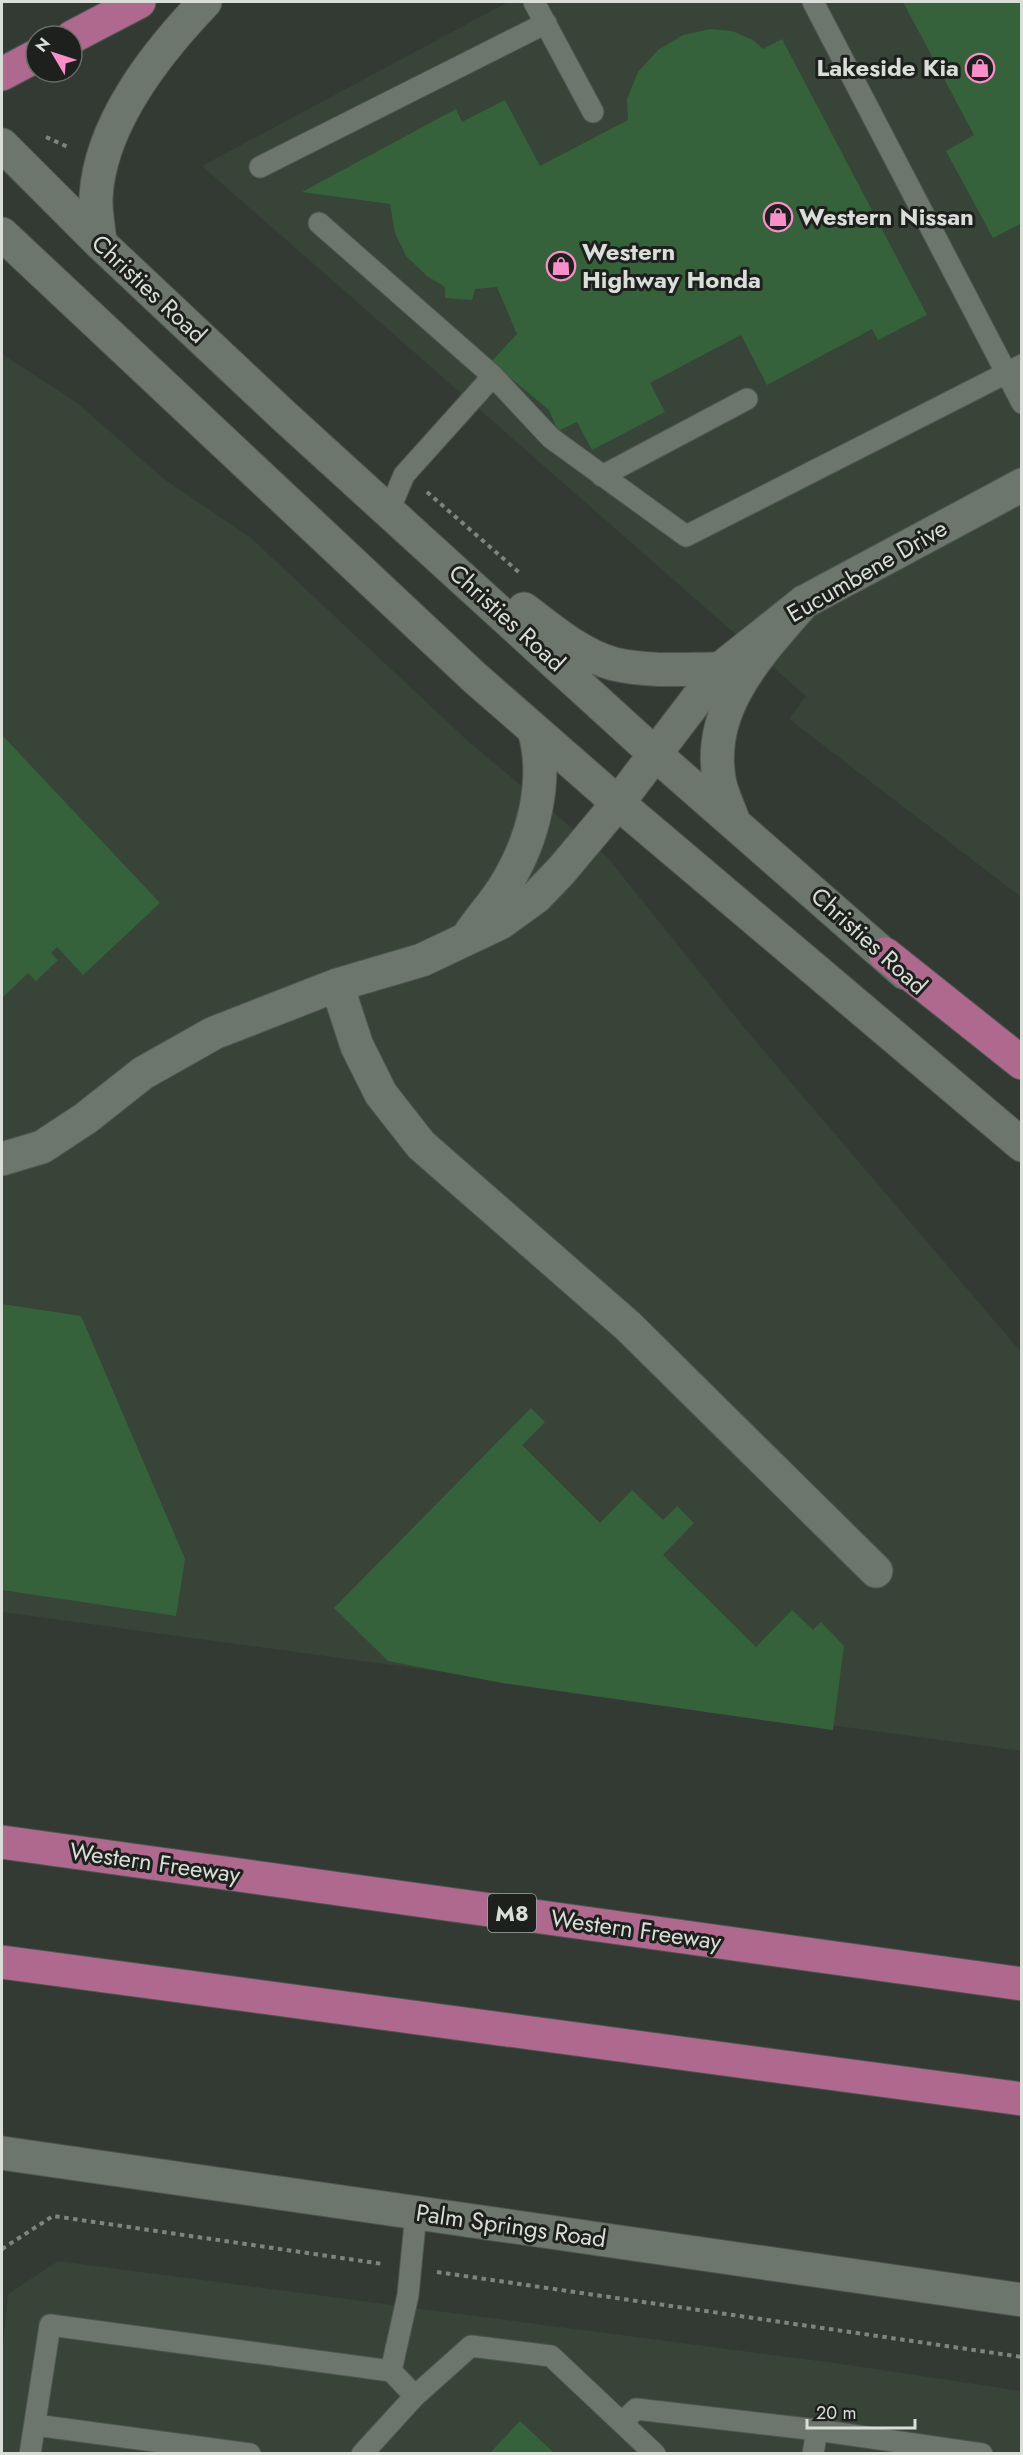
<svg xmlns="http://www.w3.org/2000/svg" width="1023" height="2455" font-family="Jost,sans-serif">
<rect width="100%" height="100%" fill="#333a33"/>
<path fill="#374437" d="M 508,2 L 1021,2 L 1021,897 L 789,719 L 806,696 L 202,166 Z
M 2,354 L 76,402 L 164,479 L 251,538 L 470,743 L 607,857 L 742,1025 L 1021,1352 L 1021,1751 L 2,1612 Z
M 58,2261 L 849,2365 L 1021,2391 L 1021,2453 L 2,2454 L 2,2354 L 8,2294 Z"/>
<path fill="#36623b" d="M 903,2 L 1022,2 L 1022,223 L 993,238 L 946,151 L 974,135 Z
M 711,29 L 732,31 L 753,40 L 763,49 L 782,39 L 927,315 L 878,340 L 872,329 L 767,385 L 741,335 L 650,383 L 665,412 L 592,450 L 577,422 L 558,431 L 549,410 L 491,362 L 517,334 L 497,287 L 475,289 L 472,300 L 445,298 L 445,287 L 427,276 L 406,256 L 395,233 L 390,204 L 302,192 L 456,109 L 462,122 L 505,100 L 540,166 L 628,120 L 627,99 L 638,72 L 658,50 L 683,35 Z
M 2,735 L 160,903 L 83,975 L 57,947 L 51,953 L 58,960 L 36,981 L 28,973 L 2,998 Z
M 2,1304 L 81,1316 L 185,1559 L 176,1616 L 2,1590 Z
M 531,1408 L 545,1422 L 522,1445 L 600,1523 L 632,1490 L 663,1520 L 677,1506 L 694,1523 L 663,1555 L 756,1647 L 792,1610 L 813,1630 L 821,1622 L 844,1646 L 833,1730 L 502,1683 L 388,1661 L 334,1608 Z
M 520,2421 L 555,2454 L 489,2454 Z"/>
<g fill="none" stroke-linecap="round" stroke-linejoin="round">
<g stroke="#4f5650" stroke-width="23">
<path id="lane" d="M 534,2 L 593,112
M 813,2 L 1022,403
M 260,167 L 546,23
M 319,223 L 493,376 L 551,438 L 686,536 L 1022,365
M 602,476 L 747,399
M 389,511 L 404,475 L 493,376
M 415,2396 L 391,2371 L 408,2295 L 416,2213
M 622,2423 L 636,2409 L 817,2430 L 982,2454
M 35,2425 L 250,2454
M 30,2454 L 50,2325 L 391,2371
M 362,2454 L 415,2396 L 471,2346 L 551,2356 L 655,2454
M 813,2454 L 817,2430"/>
</g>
<g stroke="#4f5650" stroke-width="35">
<path id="street" d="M 655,754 L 720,669 L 804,602 L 1022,485
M 471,932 C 482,916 496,901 506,884 C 533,840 549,780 534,730
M 337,985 L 357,1046 L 381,1094 L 421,1145 L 628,1326 L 876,1571
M 2,1159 L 42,1147 L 86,1118 L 143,1073 L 214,1033 L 337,985 L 422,960 L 500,923 L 536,897 L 561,871 L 618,803
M 2,2153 L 1022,2300"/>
</g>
<g stroke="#4f5650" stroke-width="35">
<path id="secondary" d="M 2,145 L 100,243 L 284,416 L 655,754 L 905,973
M 2,234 L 475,678 L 618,803 L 1022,1145
M 100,243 C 99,228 95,212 96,197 C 100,123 157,52 205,2
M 524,609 C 551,629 580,655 614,664 C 648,672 685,669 720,669
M 618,803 L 655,754
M 734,823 C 730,810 723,797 720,784 C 704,709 760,653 804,602"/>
</g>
<g stroke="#4f5650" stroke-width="35">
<path id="highway" d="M 72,37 L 139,2
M 2,74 L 36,56
M 885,954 L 1022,1063
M 2,1842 L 1022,1984
M 2,1962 L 1022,2099"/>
</g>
<path stroke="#7e847e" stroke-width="4" stroke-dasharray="4.5 4.5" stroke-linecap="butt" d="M 46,137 L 70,148
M 427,492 L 521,574
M 2,2249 L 53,2216 L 383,2264
M 437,2272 L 1022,2357"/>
<use href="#lane" stroke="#6d766d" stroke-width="21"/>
<use href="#street" stroke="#6d766d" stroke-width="33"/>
<use href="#secondary" stroke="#6d766d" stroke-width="33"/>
<use href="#highway" stroke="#af698e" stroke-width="33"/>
</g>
<defs>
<g id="shop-ring" transform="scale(1.5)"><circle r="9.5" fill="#1d201d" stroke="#f98fc9" stroke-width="1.5"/><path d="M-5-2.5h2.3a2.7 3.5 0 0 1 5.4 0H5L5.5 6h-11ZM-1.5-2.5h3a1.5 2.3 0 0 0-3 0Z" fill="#f98fc9"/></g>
</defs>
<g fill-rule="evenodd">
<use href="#shop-ring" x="980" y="68"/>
<use href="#shop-ring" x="778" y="217"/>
<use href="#shop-ring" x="561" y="266"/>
</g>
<g text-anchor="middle" stroke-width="6" stroke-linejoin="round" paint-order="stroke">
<rect fill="#1d201d" stroke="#a1a5a1" stroke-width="1.5" x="488" y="1894" width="48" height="38" rx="4.5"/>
<g font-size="22" font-weight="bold" fill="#d9ded9">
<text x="512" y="1921">M8</text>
</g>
<g font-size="24" font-weight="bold" fill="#d9ded9" stroke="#1d201d" text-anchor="start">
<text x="959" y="76" text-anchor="end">Lakeside Kia</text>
<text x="799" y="225">Western Nissan</text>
<text x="582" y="260">Western<tspan x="582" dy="28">Highway Honda</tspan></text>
</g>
<g font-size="24" fill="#d9ded9" stroke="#1d201d">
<text transform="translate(149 289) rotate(43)" y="8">Christies Road</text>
<text transform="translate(867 571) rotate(-30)" y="8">Eucumbene Drive</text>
<text transform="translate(507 618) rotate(42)" y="8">Christies Road</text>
<text transform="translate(869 941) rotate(42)" y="8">Christies Road</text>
<text transform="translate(155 1863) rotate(8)" y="8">Western Freeway</text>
<text transform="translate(636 1930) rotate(8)" y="8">Western Freeway</text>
<text transform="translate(511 2226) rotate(8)" y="8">Palm Springs Road</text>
</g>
</g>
<rect width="1023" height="2455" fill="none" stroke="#d9ded9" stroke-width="6"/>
<g transform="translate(54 54) rotate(309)"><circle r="28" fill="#1d201d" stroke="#686c68" stroke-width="1.5"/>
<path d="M0-4.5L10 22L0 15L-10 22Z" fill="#f98fc9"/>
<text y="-9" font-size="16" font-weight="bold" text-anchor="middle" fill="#d9ded9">N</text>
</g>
<path d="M807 2419v9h108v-9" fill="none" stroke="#d9ded9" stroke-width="3"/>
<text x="816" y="2419" font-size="18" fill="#d9ded9" stroke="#1d201d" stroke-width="4.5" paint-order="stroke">20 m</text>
</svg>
